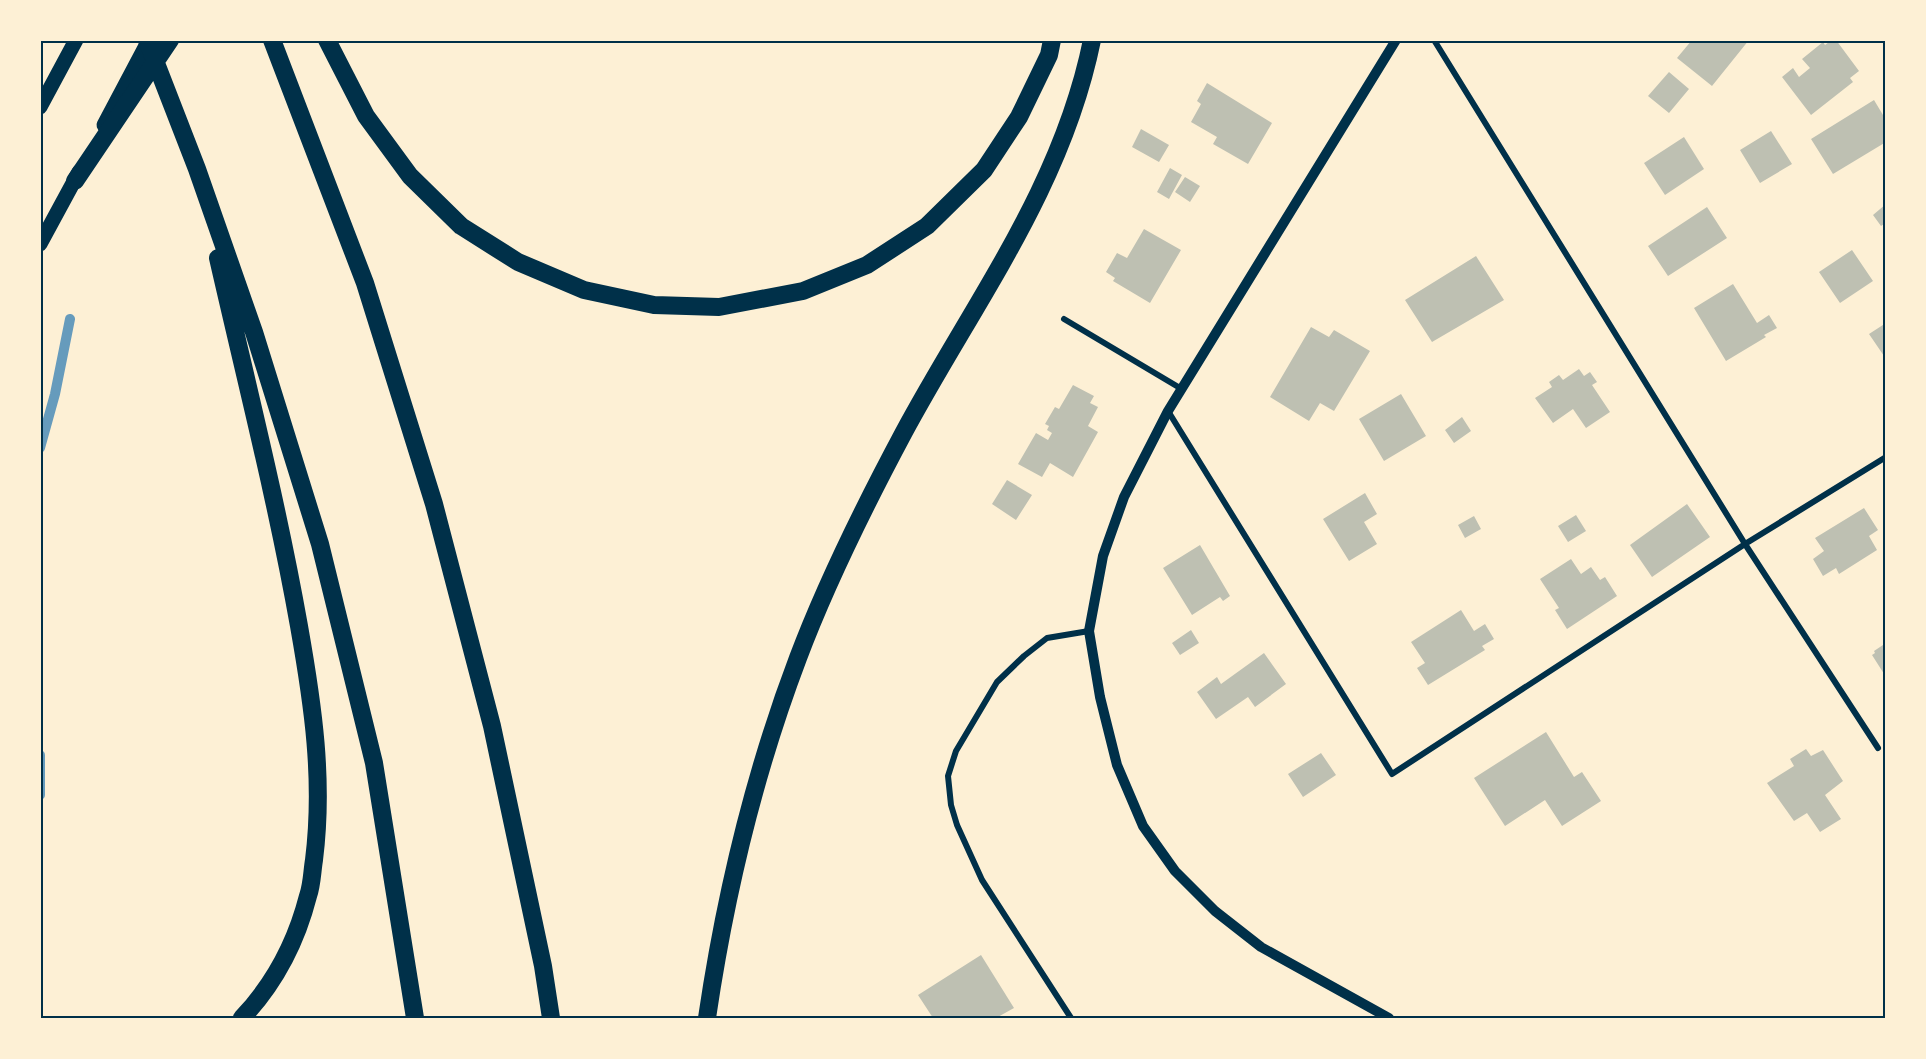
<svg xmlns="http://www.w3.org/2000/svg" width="1926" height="1059" font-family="Merriweather,serif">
<rect width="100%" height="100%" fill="#fdf0d5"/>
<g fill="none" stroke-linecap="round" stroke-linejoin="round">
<path stroke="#669bbc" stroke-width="10" d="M 40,448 L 55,394 L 70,319
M 40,755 L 40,795"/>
</g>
<path fill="#bec0b2" d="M 1692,40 L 1749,40 L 1712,86 L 1677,58 Z
M 1832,40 L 1836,40 L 1859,71 L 1850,78 L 1853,82 L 1811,115 L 1782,77 L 1793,68 L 1799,77 L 1810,68 L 1802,59 L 1823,42 L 1825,45 Z
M 1669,72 L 1689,89 L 1669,113 L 1648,96 Z
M 1207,83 L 1272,123 L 1248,164 L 1213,144 L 1217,137 L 1191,122 L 1201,104 L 1197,101 Z
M 1874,100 L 1886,120 L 1886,142 L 1833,174 L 1811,139 Z
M 1141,129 L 1169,145 L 1159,162 L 1132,147 Z
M 1771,131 L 1792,164 L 1760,183 L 1740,150 Z
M 1684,137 L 1704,169 L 1665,195 L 1644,163 Z
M 1170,168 L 1182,175 L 1169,199 L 1157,192 Z
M 1185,177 L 1200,186 L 1190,202 L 1175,192 Z
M 1886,204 L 1886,226 L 1884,224 L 1881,226 L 1873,215 Z
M 1707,207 L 1727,238 L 1668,276 L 1648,246 Z
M 1144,229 L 1181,250 L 1150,303 L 1113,281 L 1115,278 L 1106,272 L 1117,253 L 1127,258 Z
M 1852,250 L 1873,281 L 1840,303 L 1819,272 Z
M 1476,256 L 1504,300 L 1432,342 L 1405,300 Z
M 1733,284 L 1757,323 L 1769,315 L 1777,328 L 1764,335 L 1766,337 L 1726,361 L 1694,308 Z
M 1886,323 L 1886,355 L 1884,356 L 1869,334 Z
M 1311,327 L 1329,337 L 1334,330 L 1370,351 L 1334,411 L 1320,403 L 1309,421 L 1270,397 Z
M 1579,369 L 1584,376 L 1590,372 L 1597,382 L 1592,385 L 1610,412 L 1586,428 L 1573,409 L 1553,423 L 1535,398 L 1552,387 L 1549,382 L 1559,375 L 1563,380 Z
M 1073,385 L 1094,396 L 1090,403 L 1098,407 L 1088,426 L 1098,432 L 1073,477 L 1050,463 L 1042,477 L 1018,464 L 1036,433 L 1048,440 L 1052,433 L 1047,430 L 1049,426 L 1045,424 L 1055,407 L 1059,409 Z
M 1401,394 L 1426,436 L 1384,461 L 1359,419 Z
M 1462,417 L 1471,431 L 1454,443 L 1445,430 Z
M 1007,480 L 1032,495 L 1016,520 L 992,504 Z
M 1365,493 L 1377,514 L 1364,522 L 1377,544 L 1349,561 L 1323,519 Z
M 1687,504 L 1710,537 L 1652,577 L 1630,545 Z
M 1864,508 L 1878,530 L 1869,536 L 1877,550 L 1839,574 L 1836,568 L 1823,576 L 1813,559 L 1824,551 L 1815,538 Z
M 1576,515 L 1586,531 L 1568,542 L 1558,526 Z
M 1474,516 L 1481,529 L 1465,538 L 1458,525 Z
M 1200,545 L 1230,596 L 1223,601 L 1220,597 L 1192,615 L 1163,568 Z
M 1571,559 L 1581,574 L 1591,567 L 1600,580 L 1605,577 L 1617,596 L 1567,629 L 1555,610 L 1559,608 L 1540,579 Z
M 1461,610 L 1474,631 L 1485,624 L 1494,639 L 1482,646 L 1485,650 L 1428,685 L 1417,668 L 1425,663 L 1411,642 Z
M 1191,630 L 1199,643 L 1180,655 L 1172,643 Z
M 1886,643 L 1886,677 L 1872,655 L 1875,653 L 1874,651 Z
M 1264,653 L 1286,684 L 1255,707 L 1248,697 L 1216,719 L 1197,692 L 1217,677 L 1221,684 Z
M 1546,732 L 1574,777 L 1582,772 L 1601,801 L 1562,826 L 1545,800 L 1505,826 L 1474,778 Z
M 1806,749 L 1811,756 L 1823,750 L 1843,781 L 1825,795 L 1841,819 L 1820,832 L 1807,813 L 1794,821 L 1767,783 L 1794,766 L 1790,759 Z
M 1321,753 L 1336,775 L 1303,797 L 1288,774 Z
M 981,955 L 1014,1008 L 996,1018 L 933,1018 L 918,995 Z"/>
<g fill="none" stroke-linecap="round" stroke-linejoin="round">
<path stroke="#003049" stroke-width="6" d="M 1434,40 L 1745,544 L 1878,748
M 1885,40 L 1886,41
M 1064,319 L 1180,388
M 1168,411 L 1392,774 L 1745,544 L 1886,457
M 1071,1018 L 982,880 L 957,825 L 951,805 L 948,776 L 956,751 L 997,682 L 1024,656 L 1047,638 L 1089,631"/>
<path stroke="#003049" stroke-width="10" d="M 1389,1018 L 1261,947 L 1215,911 L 1175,871 L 1143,826 L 1117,765 L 1100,697 L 1089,631 L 1103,556 L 1124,497 L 1168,411 L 1396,40"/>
<path stroke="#003049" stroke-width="15" d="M 40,107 L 76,40
M 104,125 L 149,40
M 40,244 L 79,172"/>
<path stroke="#003049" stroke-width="18" d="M 147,40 L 197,169 L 254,332 L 320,544 L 374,763 L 415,1018
M 272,40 L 365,283 L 434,504 L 492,726 L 543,966 L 551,1018
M 327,40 L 366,116 L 410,176 L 461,226 L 518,262 L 584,290 L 654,305 L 719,307 L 803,291 L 867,265 L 927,226 L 984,170 L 1019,117 L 1049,55 L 1052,40
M 75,181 L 170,40
M 218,258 C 246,381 277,502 299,626 C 313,705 324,780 314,860 C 312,872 312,885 308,896 C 296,943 275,983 242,1018
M 707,1018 C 725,896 754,774 798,658 C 827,581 865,505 904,432 C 974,302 1062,188 1092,40"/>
</g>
<rect width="1926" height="1059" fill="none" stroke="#fdf0d5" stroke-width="84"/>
<rect x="42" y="42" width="1842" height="975" fill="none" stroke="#003049" stroke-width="2"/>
</svg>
